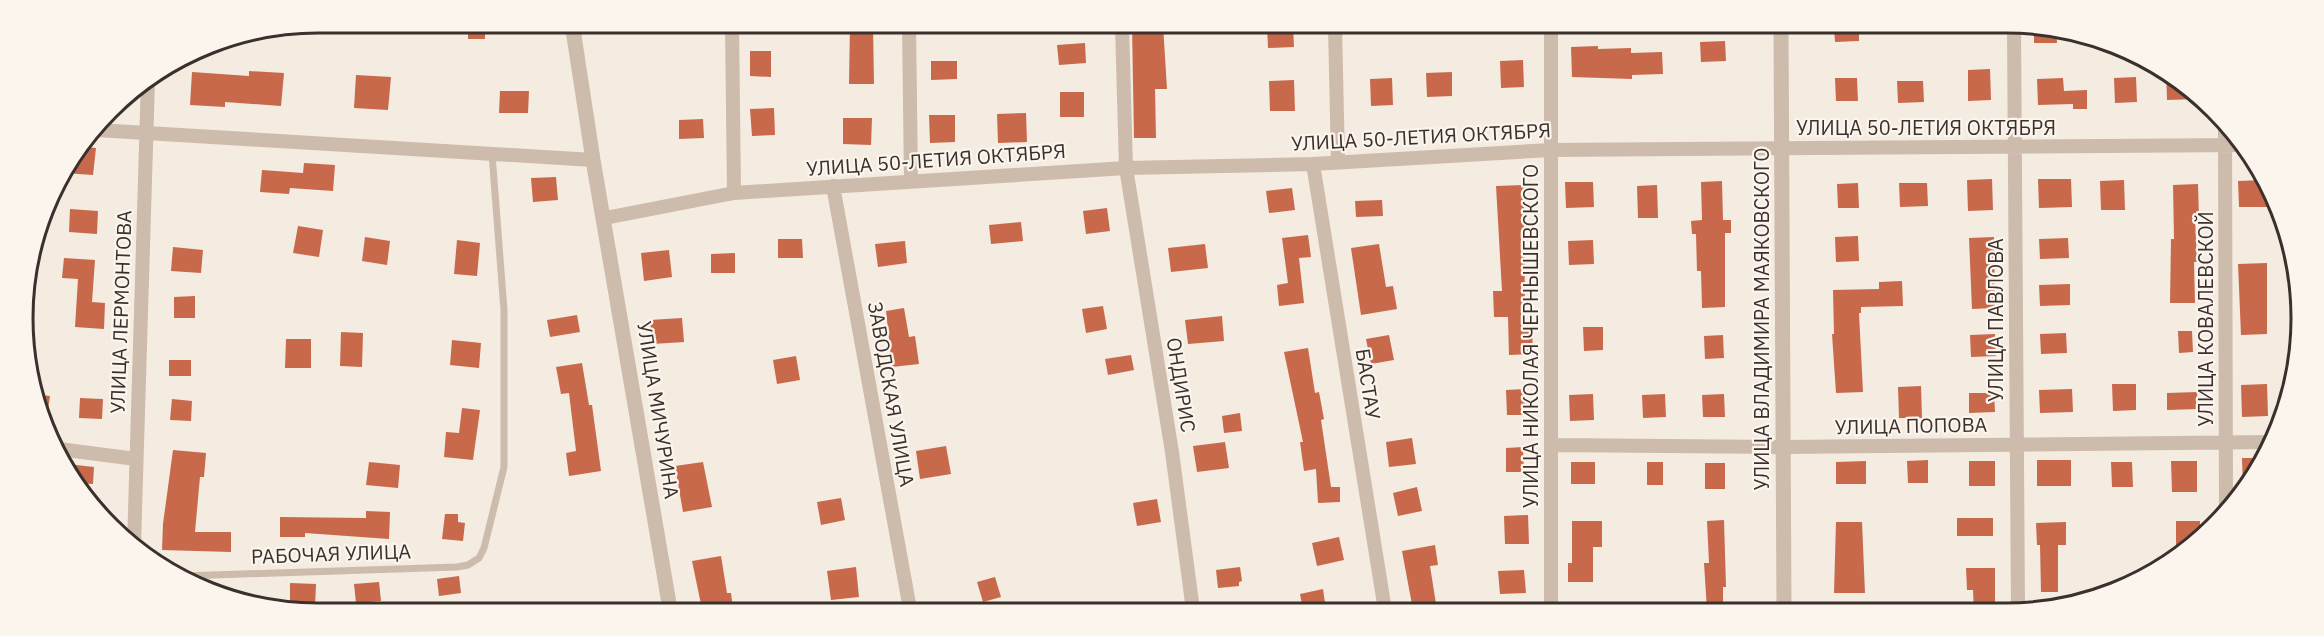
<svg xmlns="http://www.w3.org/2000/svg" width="2324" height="636" font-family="'IBM Plex Sans',sans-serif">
<rect width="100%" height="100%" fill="#f4ebe1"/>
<path fill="#c8694b" d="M 850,24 L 873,24 L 874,84 L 849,84 Z
M 468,25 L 485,25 L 485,39 L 468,39 Z
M 1132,25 L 1163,25 L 1167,89 L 1155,89 L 1156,138 L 1134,138 Z
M 1267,26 L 1293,26 L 1294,47 L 1268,48 Z
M 1834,27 L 1859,27 L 1859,41 L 1835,42 Z
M 2034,28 L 2056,28 L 2057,43 L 2034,43 Z
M 1725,41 L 1726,61 L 1701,62 L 1700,42 Z
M 1085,43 L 1086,63 L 1059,65 L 1057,45 Z
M 1598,46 L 1598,49 L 1631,48 L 1631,53 L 1662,52 L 1663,74 L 1632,75 L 1632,79 L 1572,77 L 1571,47 Z
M 750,51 L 771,51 L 771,77 L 750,76 Z
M 1523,60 L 1524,87 L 1501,88 L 1500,61 Z
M 931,61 L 957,61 L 957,79 L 931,80 Z
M 1990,69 L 1991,100 L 1968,101 L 1968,70 Z
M 249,71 L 284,73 L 281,106 L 225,102 L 225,107 L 190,105 L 192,72 L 249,76 Z
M 2166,71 L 2170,72 L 2197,99 L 2167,100 Z
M 1452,72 L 1452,96 L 1427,97 L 1426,73 Z
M 356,75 L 391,77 L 388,110 L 354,108 Z
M 2136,77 L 2137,102 L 2115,103 L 2114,78 Z
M 1392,78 L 1393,105 L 1371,106 L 1370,79 Z
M 1835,78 L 1857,78 L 1858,101 L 1836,101 Z
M 2063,78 L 2064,91 L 2087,90 L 2087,109 L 2073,109 L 2073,104 L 2038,105 L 2037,79 Z
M 1294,80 L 1295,111 L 1270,111 L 1269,81 Z
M 1897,81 L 1923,81 L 1924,102 L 1898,103 Z
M 500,91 L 529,91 L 528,113 L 499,113 Z
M 1060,92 L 1084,92 L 1084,117 L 1060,117 Z
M 774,108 L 775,135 L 752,136 L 750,109 Z
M 1026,113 L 1027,142 L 998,143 L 997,114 Z
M 929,115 L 955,115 L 955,142 L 930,143 Z
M 843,118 L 872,118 L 871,145 L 843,144 Z
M 703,119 L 704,138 L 679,139 L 679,120 Z
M 84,147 L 96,148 L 93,175 L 64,173 Z
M 304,163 L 335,165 L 333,191 L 290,188 L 289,194 L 260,192 L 262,170 L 303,173 Z
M 556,177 L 558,200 L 533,202 L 531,178 Z
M 1992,179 L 1993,210 L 1968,211 L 1967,180 Z
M 2038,179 L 2071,179 L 2072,207 L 2039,208 Z
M 2124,180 L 2125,210 L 2101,210 L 2100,181 Z
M 2263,180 L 2266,189 L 2267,207 L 2239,207 L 2238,181 Z
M 1722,181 L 1723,220 L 1731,220 L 1731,233 L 1725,233 L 1725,307 L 1702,308 L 1701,271 L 1697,271 L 1696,234 L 1692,234 L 1691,221 L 1702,220 L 1701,182 Z
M 1565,182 L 1593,182 L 1594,207 L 1566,208 Z
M 1858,183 L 1859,208 L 1838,208 L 1837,184 Z
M 1899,183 L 1927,183 L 1928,206 L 1900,207 Z
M 2198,184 L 2199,218 L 2195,218 L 2197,262 L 2194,262 L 2195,303 L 2170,303 L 2171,239 L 2174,239 L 2173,185 Z
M 1524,185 L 1525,329 L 1532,328 L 1533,354 L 1509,355 L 1508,317 L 1494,317 L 1493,291 L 1502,291 L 1496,186 Z
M 1657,185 L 1658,218 L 1638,218 L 1637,186 Z
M 1292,188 L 1295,210 L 1269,213 L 1266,191 Z
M 1382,200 L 1383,216 L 1356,217 L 1355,201 Z
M 1107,208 L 1110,231 L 1086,234 L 1083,211 Z
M 70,209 L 98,211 L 97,234 L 69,232 Z
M 1021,222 L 1023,241 L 991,244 L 989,225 Z
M 298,226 L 323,230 L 319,257 L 293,253 Z
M 1308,235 L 1311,257 L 1299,258 L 1304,303 L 1279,306 L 1277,285 L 1288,283 L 1282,238 Z
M 1858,236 L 1859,261 L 1836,262 L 1835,237 Z
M 365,237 L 390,241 L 387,265 L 362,261 Z
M 1994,237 L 1995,308 L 1972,309 L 1969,238 Z
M 2068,238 L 2069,258 L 2040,259 L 2039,239 Z
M 778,239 L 802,239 L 803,258 L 778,258 Z
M 457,240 L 480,243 L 477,276 L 454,274 Z
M 1593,240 L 1594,264 L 1569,265 L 1568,241 Z
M 905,241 L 907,263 L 878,267 L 875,244 Z
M 1205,244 L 1208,268 L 1171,272 L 1168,248 Z
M 1379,244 L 1386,287 L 1393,286 L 1397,309 L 1361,315 L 1351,248 Z
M 173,247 L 203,250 L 201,273 L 171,271 Z
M 669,250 L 672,277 L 644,281 L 641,253 Z
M 735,253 L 735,273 L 711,273 L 711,254 Z
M 64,258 L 95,260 L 92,302 L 105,303 L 104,329 L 75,327 L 78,279 L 62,278 Z
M 2267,263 L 2267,334 L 2241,335 L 2238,264 Z
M 1902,281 L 1903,306 L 1861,307 L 1861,313 L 1859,313 L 1863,392 L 1836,393 L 1832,334 L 1834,334 L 1833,290 L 1879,289 L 1879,282 Z
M 2070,284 L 2070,305 L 2040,306 L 2039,285 Z
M 195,296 L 195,318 L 174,318 L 174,297 Z
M 1103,306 L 1107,329 L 1086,333 L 1082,309 Z
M 904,308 L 909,337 L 915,336 L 919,364 L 892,367 L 886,311 Z
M 577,315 L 580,332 L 550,337 L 547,320 Z
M 1222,316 L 1224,341 L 1188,344 L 1185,320 Z
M 682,318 L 684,342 L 652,344 L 650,320 Z
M 1583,327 L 1603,327 L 1603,350 L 1584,351 Z
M 2178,331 L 2192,331 L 2193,352 L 2179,353 Z
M 341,332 L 363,333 L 362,367 L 340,366 Z
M 2066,333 L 2067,353 L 2041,354 L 2040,334 Z
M 1995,334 L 1996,356 L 1971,357 L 1970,335 Z
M 1389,335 L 1394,360 L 1371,364 L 1366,339 Z
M 1723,335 L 1724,358 L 1705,359 L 1704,336 Z
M 286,339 L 311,339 L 311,368 L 285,368 Z
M 452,340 L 481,343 L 479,368 L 450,365 Z
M 1308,348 L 1315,393 L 1319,392 L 1324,419 L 1321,420 L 1331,487 L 1340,487 L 1340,502 L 1318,503 L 1316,469 L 1304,471 L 1300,442 L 1303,442 L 1284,352 Z
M 1131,355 L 1134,370 L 1108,375 L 1105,359 Z
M 796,356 L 800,380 L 777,384 L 773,360 Z
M 169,360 L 191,360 L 191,376 L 169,376 Z
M 582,363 L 589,405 L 592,405 L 601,471 L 569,476 L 566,453 L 576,451 L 569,393 L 561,394 L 556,367 Z
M 2112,384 L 2136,384 L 2136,410 L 2113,411 Z
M 2267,384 L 2268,416 L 2242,417 L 2241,385 Z
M 1921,386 L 1922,418 L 1899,418 L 1898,387 Z
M 1525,389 L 1526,415 L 1507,415 L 1506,390 Z
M 2072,389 L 2073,412 L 2040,413 L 2039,390 Z
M 2197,392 L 2198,409 L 2167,410 L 2167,393 Z
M 1969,393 L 1994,393 L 1995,412 L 1969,413 Z
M 33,394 L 50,396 L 46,423 L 33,395 Z
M 1593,394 L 1594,420 L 1570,421 L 1569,395 Z
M 1665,394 L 1666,417 L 1643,418 L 1642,395 Z
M 1724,394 L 1725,417 L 1703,417 L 1702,395 Z
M 80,398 L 103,399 L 102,419 L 79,418 Z
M 172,399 L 192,401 L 191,421 L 170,420 Z
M 462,408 L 480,410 L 473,460 L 444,457 L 446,432 L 459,433 Z
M 1240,413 L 1242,431 L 1224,433 L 1222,416 Z
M 1412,438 L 1416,464 L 1389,467 L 1386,442 Z
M 1225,442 L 1229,468 L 1197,472 L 1193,446 Z
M 946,446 L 951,474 L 920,479 L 916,451 Z
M 1523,447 L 1524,472 L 1506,472 L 1506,448 Z
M 173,450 L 206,453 L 204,477 L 200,477 L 195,532 L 231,532 L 231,552 L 162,550 L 163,524 Z
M 2242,458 L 2265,458 L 2243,489 Z
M 1928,460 L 1928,483 L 1908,483 L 1907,461 Z
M 2037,460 L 2071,460 L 2071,486 L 2037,486 Z
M 1866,461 L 1866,484 L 1836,484 L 1836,462 Z
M 1969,461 L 1995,461 L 1995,486 L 1969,486 Z
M 2171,461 L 2197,461 L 2197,492 L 2172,492 Z
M 369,462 L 400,465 L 398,488 L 366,485 Z
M 703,462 L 712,507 L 683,512 L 675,466 Z
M 1571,462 L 1595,462 L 1595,484 L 1571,484 Z
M 1647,462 L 1663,462 L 1663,485 L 1647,485 Z
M 2111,462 L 2132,462 L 2133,487 L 2112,487 Z
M 1705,463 L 1725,463 L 1725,489 L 1705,489 Z
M 67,464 L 94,467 L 93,484 L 76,483 Z
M 1417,487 L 1422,511 L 1398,516 L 1393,493 Z
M 841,498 L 845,520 L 821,525 L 817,502 Z
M 1157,499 L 1161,522 L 1137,526 L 1133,503 Z
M 366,511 L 390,512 L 389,539 L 305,533 L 305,537 L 280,537 L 280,517 L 366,518 Z
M 445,514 L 458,514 L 458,522 L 465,523 L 463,541 L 442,539 Z
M 1528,515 L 1529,544 L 1505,544 L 1504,516 Z
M 1957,518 L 1993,518 L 1993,536 L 1957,536 Z
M 1724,520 L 1726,587 L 1723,587 L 1723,610 L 1707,610 L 1704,563 L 1709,563 L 1707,521 Z
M 1572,521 L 1602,521 L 1602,547 L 1593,547 L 1593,582 L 1568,582 L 1568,563 L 1572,563 Z
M 2176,521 L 2200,521 L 2200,540 L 2176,557 Z
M 1836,522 L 1862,522 L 1865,593 L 1834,593 Z
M 2066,522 L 2066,545 L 2058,545 L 2058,592 L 2041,592 L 2040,545 L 2037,545 L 2036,523 Z
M 1339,537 L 1344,560 L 1317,566 L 1312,543 Z
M 1435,545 L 1438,565 L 1430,566 L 1437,610 L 1413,610 L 1402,551 Z
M 721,556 L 727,593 L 731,593 L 733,609 L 702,609 L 692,561 Z
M 856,567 L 859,597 L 831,600 L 827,571 Z
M 1240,567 L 1242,581 L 1239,582 L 1239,586 L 1218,588 L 1216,570 Z
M 1966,568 L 1995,568 L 1995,611 L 1974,611 L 1973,590 L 1967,590 Z
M 1524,570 L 1526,593 L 1500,594 L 1498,571 Z
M 459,576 L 461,593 L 439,596 L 437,579 Z
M 995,577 L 1001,597 L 983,602 L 977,582 Z
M 379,582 L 381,601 L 356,603 L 354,584 Z
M 290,583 L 316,584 L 315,607 L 290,606 Z
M 1323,589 L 1326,610 L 1303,610 L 1300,594 Z"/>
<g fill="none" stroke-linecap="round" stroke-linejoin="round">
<path stroke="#cdbbac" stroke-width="7" d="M 182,576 L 457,567 L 468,565 L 479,558 L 484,548 L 504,467 L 504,310 L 492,154"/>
<path stroke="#cdbbac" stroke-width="14" d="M 732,24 L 734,193
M 909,24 L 911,181
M 1122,25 L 1126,168 L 1172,452 L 1193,610
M 1335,26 L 1338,162
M 1551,26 L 1551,610
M 2014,28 L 2018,611
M 2225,127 L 2226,510
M 97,130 L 593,160
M 1313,164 L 1385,610
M 833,186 L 910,609
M 605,218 L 734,193 L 1126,168 L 1313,164 L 1550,150 L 2243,145
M 1551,445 L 1783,447 L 2271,442
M 59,449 L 136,459
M 134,545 L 148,80"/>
<path stroke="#cdbbac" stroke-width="15" d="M 572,23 L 593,160 L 670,609
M 1781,27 L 1784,611"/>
</g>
<g text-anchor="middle" stroke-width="4.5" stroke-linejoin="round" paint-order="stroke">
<g font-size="20" fill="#3b302b" stroke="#fbf5ee">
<text x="1926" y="135">УЛИЦА 50-ЛЕТИЯ ОКТЯБРЯ</text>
<text transform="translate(1421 137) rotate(-3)" y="7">УЛИЦА 50-ЛЕТИЯ ОКТЯБРЯ</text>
<text transform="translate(936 160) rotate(-4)" y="7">УЛИЦА 50-ЛЕТИЯ ОКТЯБРЯ</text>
<text transform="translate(121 312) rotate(-88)" y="7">УЛИЦА ЛЕРМОНТОВА</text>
<text transform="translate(1762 319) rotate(-90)" y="7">УЛИЦА ВЛАДИМИРА МАЯКОВСКОГО</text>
<text transform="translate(2206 319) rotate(-90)" y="7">УЛИЦА КОВАЛЕВСКОЙ</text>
<text transform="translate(1996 320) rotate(-90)" y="7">УЛИЦА ПАВЛОВА</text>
<text transform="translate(1531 336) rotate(-90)" y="7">УЛИЦА НИКОЛАЯ ЧЕРНЫШЕВСКОГО</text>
<text transform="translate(1368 384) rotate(81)" y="7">БАСТАУ</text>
<text transform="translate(1181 385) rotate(81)" y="7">ОНДИРИС</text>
<text transform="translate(891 394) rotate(80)" y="7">ЗАВОДСКАЯ УЛИЦА</text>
<text transform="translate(658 410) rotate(81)" y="7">УЛИЦА МИЧУРИНА</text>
<text transform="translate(1911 426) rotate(-1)" y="7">УЛИЦА ПОПОВА</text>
<text transform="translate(331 554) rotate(-2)" y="7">РАБОЧАЯ УЛИЦА</text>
</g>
</g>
<path d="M0 0H2324V636H0ZM318 33H2006A285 285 0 0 1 2291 318V318A285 285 0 0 1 2006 603H318A285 285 0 0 1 33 318V318A285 285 0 0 1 318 33Z" fill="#fbf5ee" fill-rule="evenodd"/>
<path fill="none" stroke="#3b302b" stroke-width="3" d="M318 33H2006A285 285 0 0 1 2291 318V318A285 285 0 0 1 2006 603H318A285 285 0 0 1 33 318V318A285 285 0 0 1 318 33Z"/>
</svg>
